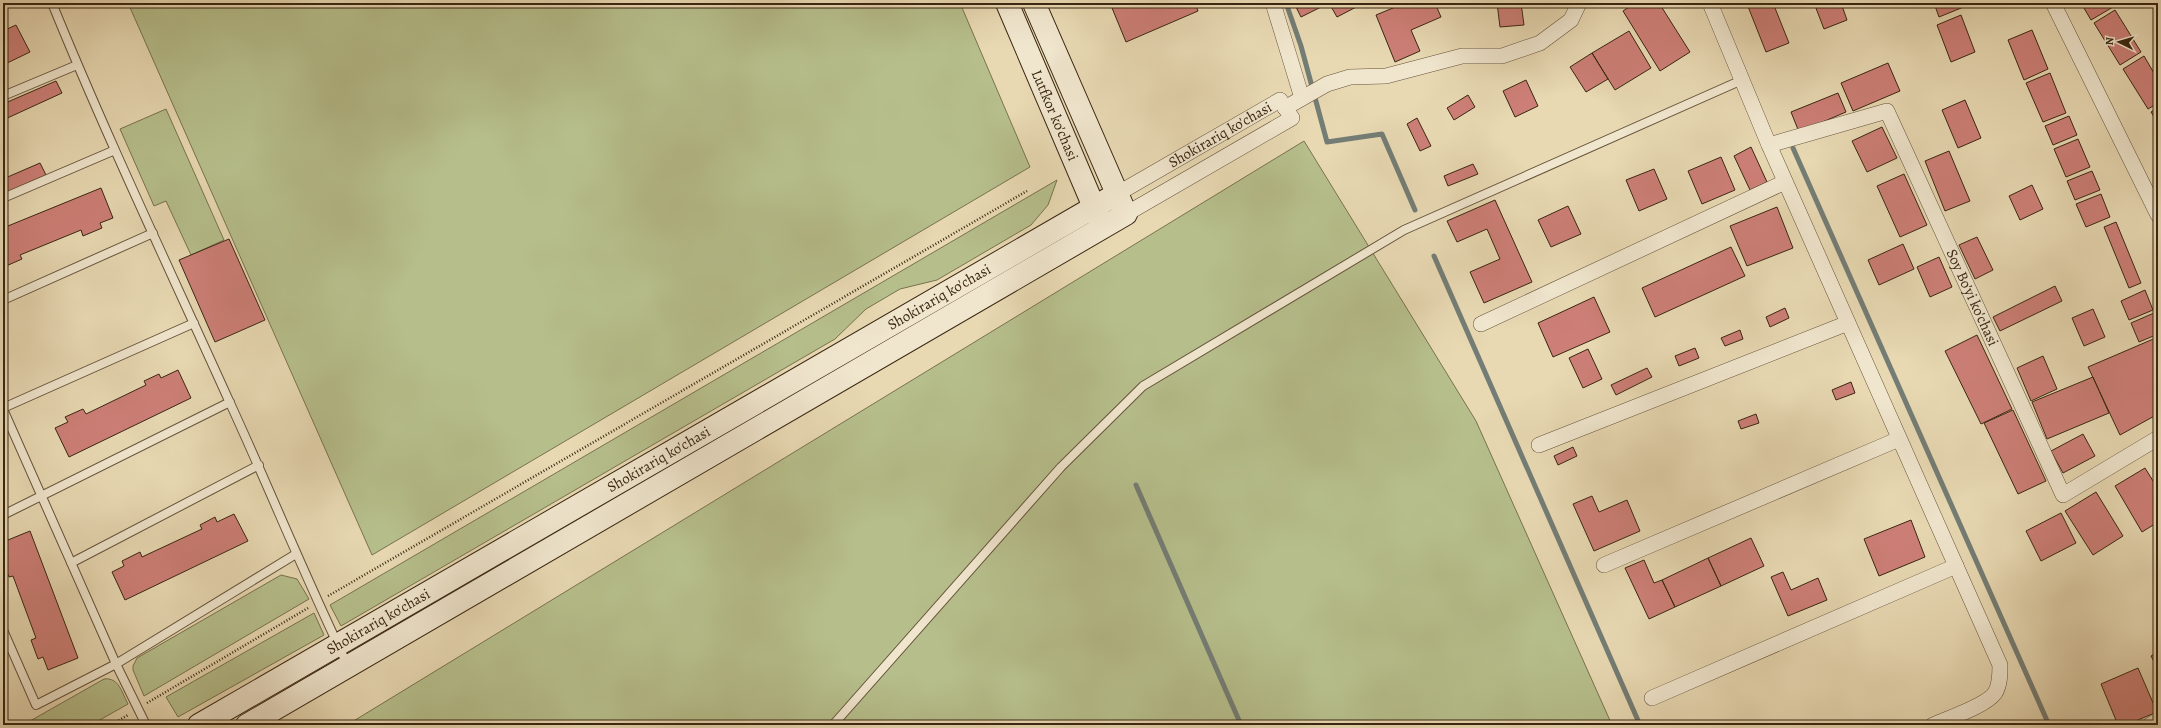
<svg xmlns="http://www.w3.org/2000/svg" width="2161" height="728" font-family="Alegreya,serif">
<rect width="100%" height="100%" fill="#e8d9b3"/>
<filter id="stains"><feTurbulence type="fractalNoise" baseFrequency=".005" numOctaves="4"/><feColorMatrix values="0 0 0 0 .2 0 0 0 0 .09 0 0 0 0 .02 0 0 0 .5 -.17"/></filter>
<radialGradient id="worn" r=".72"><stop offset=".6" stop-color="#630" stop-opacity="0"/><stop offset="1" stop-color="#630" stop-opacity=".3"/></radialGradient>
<path fill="#b6bf8c" stroke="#78724e" d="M 128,3 L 960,3 L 1030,167 L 372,555 Z
M 166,109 L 224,240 L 191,255 L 166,201 L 154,206 L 120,129 Z
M 1304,141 L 1476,421 L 1612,725 L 347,725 Z
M 1057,180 L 1048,205 L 1031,225 L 937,280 L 900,289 L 866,309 L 835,339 L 341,626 L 330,605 Z
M 281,575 L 297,579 L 309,599 L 144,696 L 133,670 L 133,666 L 137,658 Z
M 314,613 L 324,635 L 178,717 L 166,697 Z
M 104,679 C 119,677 122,693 128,704 L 91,725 L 23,725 Z"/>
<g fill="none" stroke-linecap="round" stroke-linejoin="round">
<path stroke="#747d75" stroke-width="5" d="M 1286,3 L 1301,46 L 1327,142 L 1382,134 L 1415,210
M 1793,148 L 2049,725
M 1434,256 L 1640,725
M 1136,485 L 1241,725"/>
</g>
<path fill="#cd7f77" stroke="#392611" d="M 1110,3 L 1195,3 L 1198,11 L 1126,42 Z
M 1294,3 L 1329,3 L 1301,17 Z
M 1329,3 L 1364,3 L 1337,17 Z
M 1405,3 L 1435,3 L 1441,17 L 1411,30 L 1420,51 L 1395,62 L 1376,15 Z
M 1497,3 L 1521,3 L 1524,25 L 1500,27 Z
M 1635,3 L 1659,3 L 1690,52 L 1660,71 L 1623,11 Z
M 1773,3 L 1789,43 L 1766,52 L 1747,4 Z
M 1814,3 L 1841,3 L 1847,20 L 1824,29 Z
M 1934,3 L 1971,3 L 1971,4 L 1939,17 Z
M 2081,3 L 2111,3 L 2113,7 L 2091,20 Z
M 2115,10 L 2141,52 L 2120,65 L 2094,23 Z
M 1961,15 L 1975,52 L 1951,62 L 1937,25 Z
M 16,25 L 30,52 L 3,65 L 3,31 Z
M 2032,30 L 2048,69 L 2024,80 L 2008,40 Z
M 1629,31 L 1651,68 L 1615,90 L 1592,53 Z
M 1592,53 L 1608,79 L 1586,92 L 1570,67 Z
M 2144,56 L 2158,80 L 2158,103 L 2148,109 L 2123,69 Z
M 1888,63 L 1900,91 L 1853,111 L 1841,83 Z
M 2050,73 L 2066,113 L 2043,122 L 2026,83 Z
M 1526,80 L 1538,106 L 1515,117 L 1503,91 Z
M 56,81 L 62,93 L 3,120 L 3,104 Z
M 1838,93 L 1846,112 L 1799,132 L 1791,112 Z
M 1468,95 L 1475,107 L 1454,120 L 1447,108 Z
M 1965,100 L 1981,138 L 1958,148 L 1942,110 Z
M 2158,108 L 2158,123 L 2151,112 Z
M 2069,116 L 2077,135 L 2053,145 L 2045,126 Z
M 1417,118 L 1431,146 L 1420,151 L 1407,124 Z
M 1882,127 L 1897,158 L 1867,172 L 1852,141 Z
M 2078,139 L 2090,167 L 2066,177 L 2054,149 Z
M 1751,147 L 1767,182 L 1750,190 L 1734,156 Z
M 1949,151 L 1970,201 L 1945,211 L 1925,161 Z
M 1721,157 L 1735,190 L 1702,204 L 1688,171 Z
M 40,163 L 46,175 L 3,194 L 3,179 Z
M 1473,164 L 1478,174 L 1448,186 L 1444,176 Z
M 1654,169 L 1667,199 L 1639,211 L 1626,180 Z
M 2092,171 L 2100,190 L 2075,200 L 2067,181 Z
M 1904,174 L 1927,225 L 1900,237 L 1877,186 Z
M 2032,185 L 2043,209 L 2020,220 L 2009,196 Z
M 101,188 L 113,218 L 100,223 L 102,228 L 83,236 L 81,230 L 20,255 L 22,259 L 6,266 L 3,262 L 3,228 Z
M 2101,194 L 2110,217 L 2086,227 L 2076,204 Z
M 1495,200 L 1532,282 L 1484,303 L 1470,272 L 1500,259 L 1487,229 L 1457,242 L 1447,221 Z
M 1568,206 L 1581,234 L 1551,247 L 1538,220 Z
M 1777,207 L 1793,248 L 1747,266 L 1730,226 Z
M 2116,222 L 2141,283 L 2129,288 L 2104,227 Z
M 1977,237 L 1993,270 L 1975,279 L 1959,245 Z
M 229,239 L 265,320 L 215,342 L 179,260 Z
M 1903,244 L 1914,269 L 1879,285 L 1868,260 Z
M 1731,247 L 1745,276 L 1655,317 L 1642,288 Z
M 1939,257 L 1952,287 L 1930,297 L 1917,267 Z
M 2055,286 L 2062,301 L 2000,331 L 1993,317 Z
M 2145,290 L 2153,310 L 2129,320 L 2121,301 Z
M 1594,297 L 1610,332 L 1553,357 L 1538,323 Z
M 1785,308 L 1789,318 L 1770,327 L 1766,317 Z
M 2093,309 L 2105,337 L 2084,346 L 2072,318 Z
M 2154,313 L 2158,322 L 2158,334 L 2139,342 L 2131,323 Z
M 1740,330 L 1743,339 L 1725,346 L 1721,338 Z
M 1977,335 L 2012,409 L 1981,424 L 1945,351 Z
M 2158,337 L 2158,414 L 2120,435 L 2088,367 Z
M 1695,348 L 1699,358 L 1679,366 L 1675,356 Z
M 1588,349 L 1602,379 L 1583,388 L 1569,358 Z
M 2043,356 L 2057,389 L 2031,401 L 2017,368 Z
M 1647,368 L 1652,377 L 1616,395 L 1611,385 Z
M 178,370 L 191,398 L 69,457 L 55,428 L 68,422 L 65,417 L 83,409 L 86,414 L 146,385 L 144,381 L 159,374 L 161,378 Z
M 2093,377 L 2109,413 L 2047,439 L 2032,402 Z
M 1851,382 L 1855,393 L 1836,400 L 1832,390 Z
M 2013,410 L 2046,481 L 2018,494 L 1984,423 Z
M 1756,414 L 1759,423 L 1741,429 L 1738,421 Z
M 2083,434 L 2095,456 L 2063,473 L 2051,451 Z
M 1573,447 L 1577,456 L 1558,465 L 1554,456 Z
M 2145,468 L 2158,489 L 2158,522 L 2142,532 L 2115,486 Z
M 2096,492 L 2123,536 L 2093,555 L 2065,511 Z
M 1592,496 L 1599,512 L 1627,500 L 1640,531 L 1594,551 L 1573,504 Z
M 2061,513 L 2076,543 L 2041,561 L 2026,531 Z
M 234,514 L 248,541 L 125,600 L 112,572 L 124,566 L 122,561 L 140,552 L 142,557 L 202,529 L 200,525 L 215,517 L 217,522 Z
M 1911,520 L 1925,557 L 1879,576 L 1864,539 Z
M 30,531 L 78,658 L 48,670 L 43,657 L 38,659 L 31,640 L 36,638 L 13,576 L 9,577 L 3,562 L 7,560 L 3,548 L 3,542 Z
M 1751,538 L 1764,566 L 1721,586 L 1708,558 Z
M 1708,558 L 1721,586 L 1675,607 L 1662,580 Z
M 1644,560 L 1654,583 L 1662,580 L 1675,607 L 1649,619 L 1625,568 Z
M 1783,572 L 1791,590 L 1818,578 L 1827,600 L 1788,616 L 1771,577 Z
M 2158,652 L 2158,669 L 2151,656 Z
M 2138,668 L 2157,712 L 2126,725 L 2118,725 L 2101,684 Z"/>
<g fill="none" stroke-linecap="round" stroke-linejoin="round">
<g stroke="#65533a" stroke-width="10">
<path id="lane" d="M 52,3 C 107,138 170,270 230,403 C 270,490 306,579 348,666
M 3,96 L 77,65
M 3,198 L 115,150
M 3,300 L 153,233
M 3,408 L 194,323
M 3,409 L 116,664 L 146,725
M 3,515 L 230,402
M 71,563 L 259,465
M 3,630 L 36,705 L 116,664 L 296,554
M 833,725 L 1061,467 L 1143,386 L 1404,230 L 1742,80"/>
</g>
<g stroke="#65533a" stroke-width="16">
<g id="street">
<path d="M 1273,3 L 1302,98"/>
<path d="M 1710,3 L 1769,145 L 2000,665 C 2000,674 2000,685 1995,693 C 1986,706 1948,718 1933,725"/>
<path d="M 2053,3 L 2158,215"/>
<path d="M 1285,108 L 1327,84 L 1350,77 L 1386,76 L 1462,56 L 1502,56 L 1540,43 L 1571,20 L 1579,3"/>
<path id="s1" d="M 1769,145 L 1887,111 L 2063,495 L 2158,438"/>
<path id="s2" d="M 1117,194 L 1280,100 L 1292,118 L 1126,214"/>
<path d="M 1481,324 L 1785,182"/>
<path d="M 1539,445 L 1848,323"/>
<path d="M 1604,565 L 1899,439"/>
<path d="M 1652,698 L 1956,566"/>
<path d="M 2150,725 L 2158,720"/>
</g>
</g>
<g stroke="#392611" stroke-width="24">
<g id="secondary">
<path id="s3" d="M 1007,3 L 1100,221"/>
<path id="s4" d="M 199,725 L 1117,194"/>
<path d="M 247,725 L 1126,214 L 1034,3"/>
</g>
</g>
<path stroke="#392611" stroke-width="2.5" stroke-dasharray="1 2" stroke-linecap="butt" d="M 328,596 L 1027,191
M 147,703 L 308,608
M 111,725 L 128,715"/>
<use href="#lane" stroke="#f0e6ce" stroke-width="8"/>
<use href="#street" stroke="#f0e6ce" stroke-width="15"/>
<use href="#secondary" stroke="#f0e6ce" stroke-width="22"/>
</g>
<g text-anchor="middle" stroke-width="3" stroke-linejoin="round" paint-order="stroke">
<g font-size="15" fill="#392611" stroke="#f0e6ce">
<text dy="5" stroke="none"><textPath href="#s3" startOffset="122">Lutfkor ko'chasi</textPath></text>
<text dy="5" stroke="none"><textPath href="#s2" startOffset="119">Shokirariq ko'chasi</textPath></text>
<text dy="5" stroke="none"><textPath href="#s4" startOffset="855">Shokirariq ko'chasi</textPath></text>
<text dy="5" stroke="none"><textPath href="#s1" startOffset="328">Soy Bo'yi ko'chasi</textPath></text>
<text dy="5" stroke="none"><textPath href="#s4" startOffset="531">Shokirariq ko'chasi</textPath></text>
<text dy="5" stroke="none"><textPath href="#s4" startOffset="207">Shokirariq ko'chasi</textPath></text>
</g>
</g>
<rect width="2161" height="728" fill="none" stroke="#e8d9b3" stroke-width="16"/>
<rect x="4" y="4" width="2153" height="720" fill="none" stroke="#392611" stroke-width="2"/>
<rect x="8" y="8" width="2145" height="712" fill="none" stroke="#392611"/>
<g transform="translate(2119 42) rotate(275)" stroke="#f0e6ce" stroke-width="3" paint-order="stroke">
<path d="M0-3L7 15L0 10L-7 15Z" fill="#392611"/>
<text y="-6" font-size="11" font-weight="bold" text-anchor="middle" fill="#392611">N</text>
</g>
<rect width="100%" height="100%" filter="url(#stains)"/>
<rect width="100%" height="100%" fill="url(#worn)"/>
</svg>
